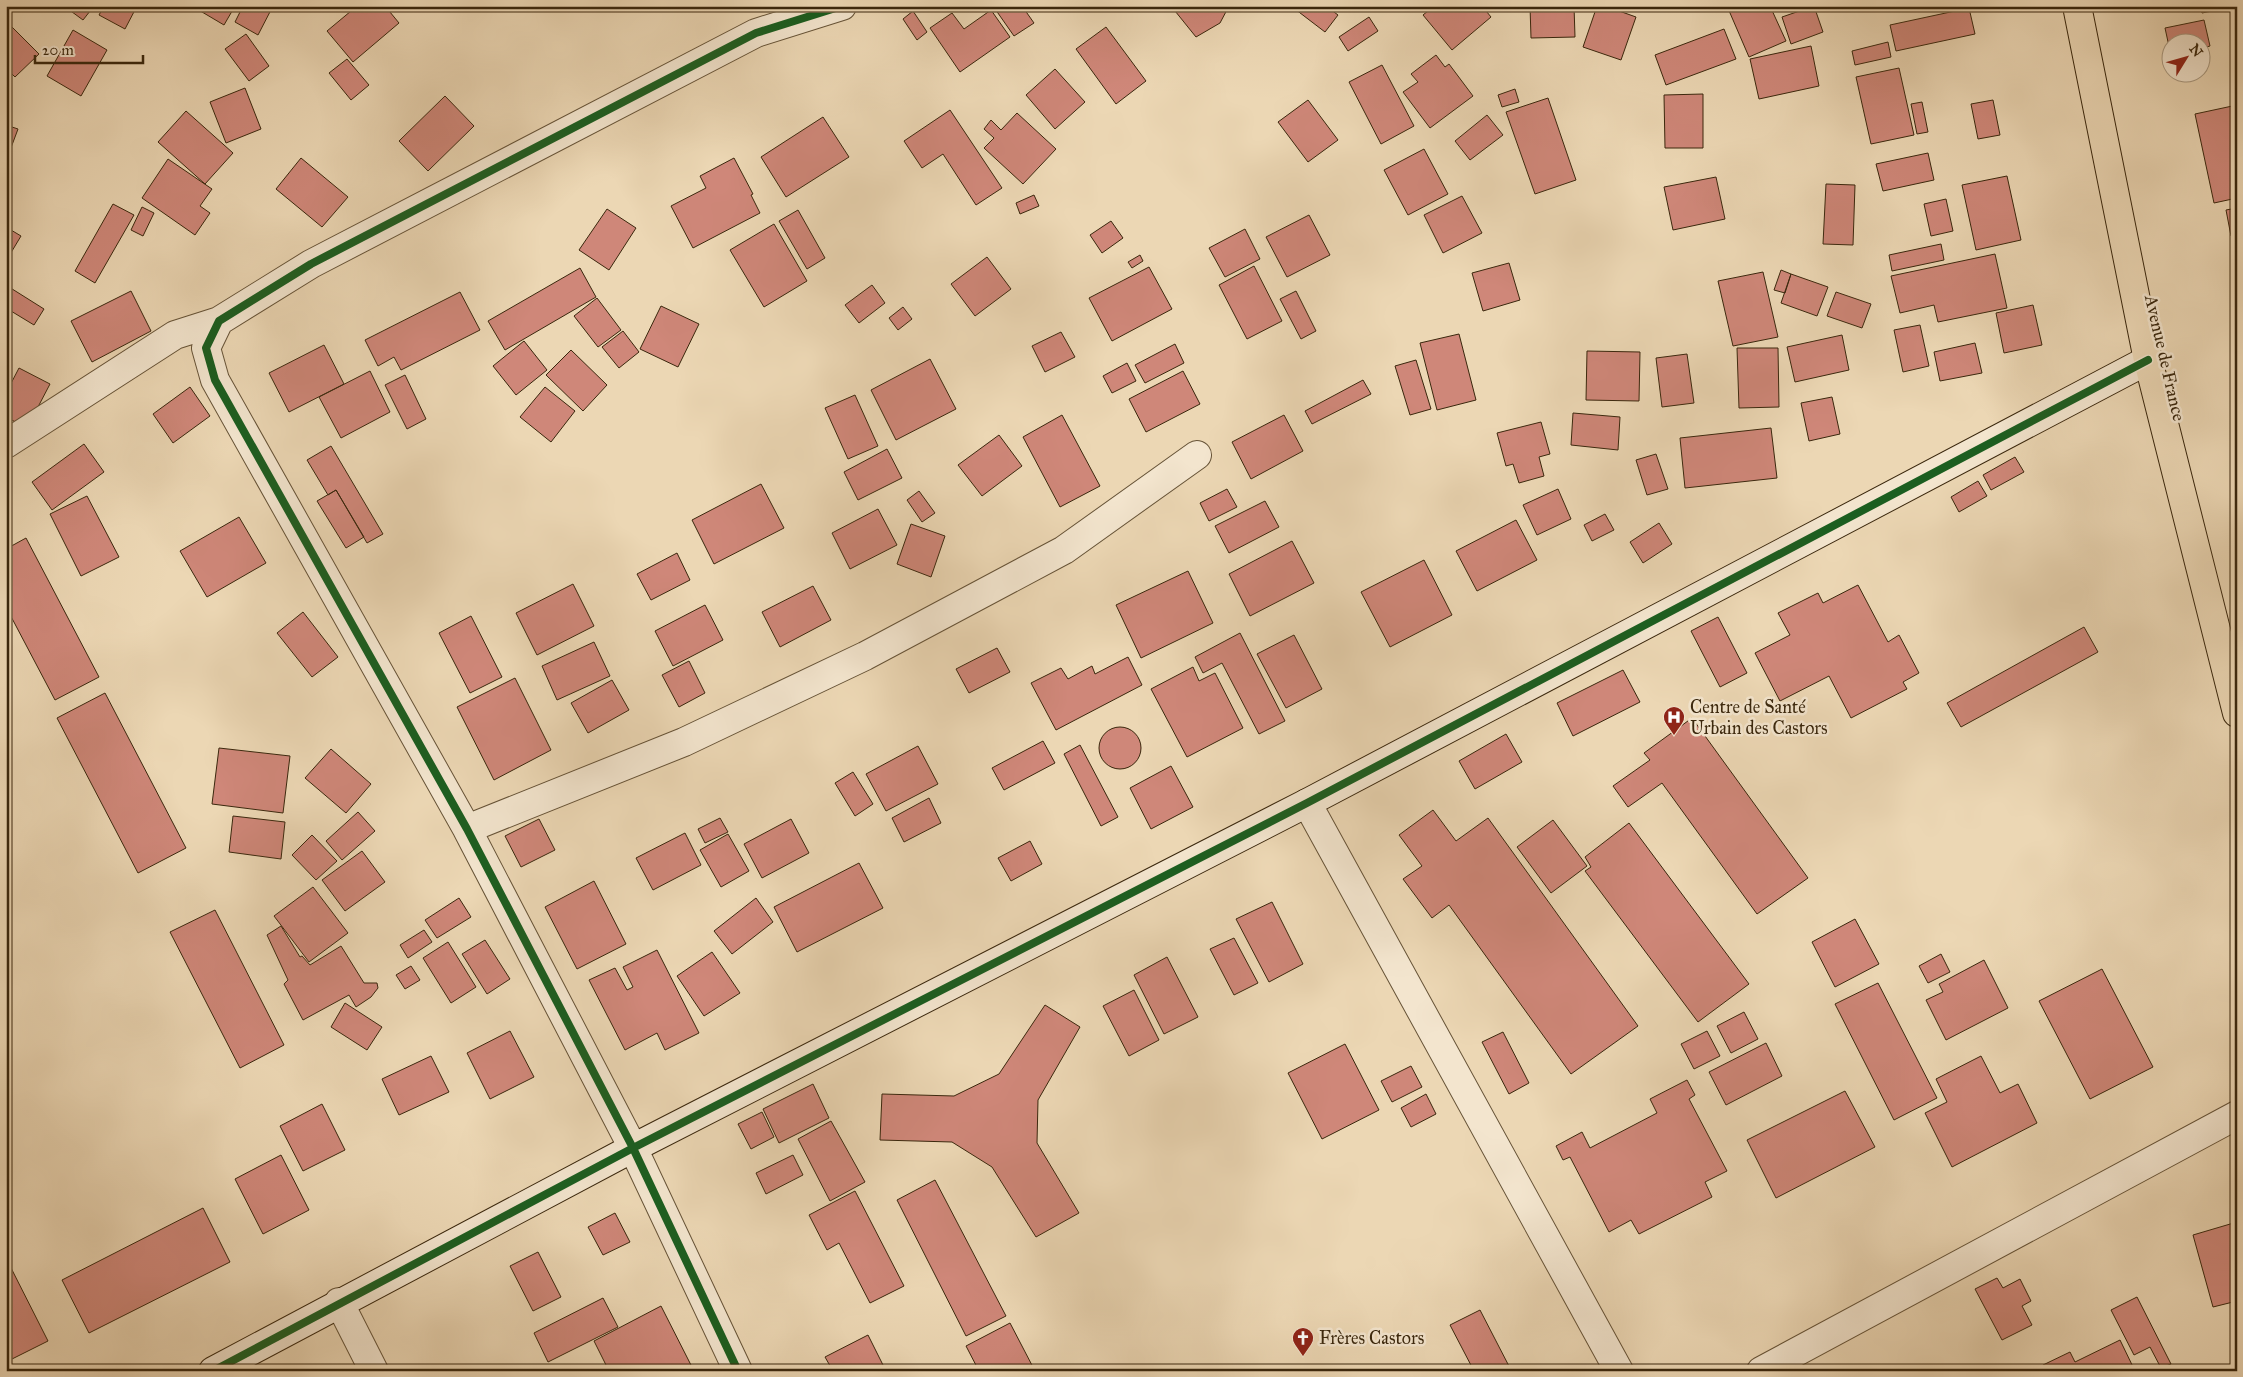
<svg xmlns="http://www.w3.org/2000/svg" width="2243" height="1377" font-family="'IM FELL Great Primer',serif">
<rect width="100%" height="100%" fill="#ecd7b4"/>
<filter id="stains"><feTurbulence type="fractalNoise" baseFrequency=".004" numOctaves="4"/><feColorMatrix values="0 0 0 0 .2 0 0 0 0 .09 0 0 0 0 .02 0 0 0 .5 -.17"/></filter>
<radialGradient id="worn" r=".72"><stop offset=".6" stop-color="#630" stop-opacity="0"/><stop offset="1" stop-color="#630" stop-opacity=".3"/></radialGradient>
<path fill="#cf8779" stroke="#3a270d" d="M 64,6 L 94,6 L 83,20 Z
M 104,6 L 137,6 L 125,29 L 99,15 Z
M 199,6 L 235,6 L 224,25 L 197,9 Z
M 243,6 L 273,6 L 258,35 L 235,22 Z
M 357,6 L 385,6 L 399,23 L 353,62 L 327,31 Z
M 993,6 L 1022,6 L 1034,23 L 1014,36 Z
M 1171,6 L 1229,6 L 1220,23 L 1196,37 Z
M 1291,6 L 1326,6 L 1338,15 L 1325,32 Z
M 1434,6 L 1482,6 L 1491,17 L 1452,50 L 1423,15 Z
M 1530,6 L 1574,6 L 1575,37 L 1531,38 Z
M 1597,6 L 1605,6 L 1636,17 L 1621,60 L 1583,47 Z
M 1727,6 L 1770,6 L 1786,41 L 1749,57 Z
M 1814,6 L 1823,32 L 1791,44 L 1782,17 Z
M 2200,6 L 2236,6 L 2202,13 Z
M 1969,8 L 1975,34 L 1896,51 L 1890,25 Z
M 991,10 L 1010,37 L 960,72 L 930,28 L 952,13 L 964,29 Z
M 913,11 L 927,32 L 917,40 L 903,19 Z
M 1369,17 L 1378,31 L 1348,51 L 1339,37 Z
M 2204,20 L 2210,46 L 2200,49 L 2200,42 L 2170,42 L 2170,51 L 2165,28 Z
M 6,21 L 39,54 L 15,77 L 6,68 Z
M 1106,27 L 1146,81 L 1116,104 L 1076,49 Z
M 1724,29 L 1736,59 L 1666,85 L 1655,55 Z
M 73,30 L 107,50 L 81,96 L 47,76 Z
M 246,34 L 269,66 L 249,81 L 225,49 Z
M 1888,42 L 1891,57 L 1855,65 L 1852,51 Z
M 1811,46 L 1819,86 L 1759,99 L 1750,59 Z
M 1436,55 L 1445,67 L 1449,64 L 1473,96 L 1430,128 L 1403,92 L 1418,82 L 1411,74 Z
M 347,59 L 369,85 L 351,100 L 329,73 Z
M 1382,65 L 1414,126 L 1381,144 L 1349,82 Z
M 1899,68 L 1914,135 L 1871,144 L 1856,77 Z
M 1055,69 L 1085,102 L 1055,129 L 1026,95 Z
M 245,88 L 261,129 L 226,143 L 210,102 Z
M 1515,89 L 1519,102 L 1502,107 L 1498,95 Z
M 1703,94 L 1703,148 L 1665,148 L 1664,95 Z
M 445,96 L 474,126 L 428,171 L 399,141 Z
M 1548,98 L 1576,180 L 1535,194 L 1506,112 Z
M 1308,100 L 1338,140 L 1308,162 L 1278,122 Z
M 1993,100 L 2000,135 L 1978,139 L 1971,104 Z
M 1922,102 L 1928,132 L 1917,134 L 1911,104 Z
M 2237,105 L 2237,198 L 2214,203 L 2195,114 Z
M 950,110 L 1002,188 L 976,205 L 943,154 L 922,168 L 904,141 Z
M 186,111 L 233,153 L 205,184 L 158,142 Z
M 1017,113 L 1056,149 L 1023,184 L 984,148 L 994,138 L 984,129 L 991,120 L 1001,130 Z
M 1487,115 L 1503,135 L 1470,160 L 1455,141 Z
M 823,117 L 849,157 L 786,197 L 761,157 Z
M 6,125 L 18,129 L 6,161 Z
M 1424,149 L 1448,194 L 1408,215 L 1384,170 Z
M 1928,153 L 1934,180 L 1883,191 L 1876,164 Z
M 301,158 L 348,197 L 322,227 L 276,189 Z
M 734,158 L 753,194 L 751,195 L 760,213 L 693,248 L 671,206 L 706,188 L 700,176 Z
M 168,159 L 212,189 L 200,206 L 210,213 L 195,235 L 142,198 Z
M 2007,176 L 2021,240 L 1976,250 L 1962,185 Z
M 1716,177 L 1725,219 L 1673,230 L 1664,187 Z
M 1826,184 L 1855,185 L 1853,245 L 1823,244 Z
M 1034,195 L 1039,206 L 1020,214 L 1016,203 Z
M 1462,196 L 1482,233 L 1443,253 L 1424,215 Z
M 1946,199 L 1953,231 L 1931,236 L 1924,204 Z
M 113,204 L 134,215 L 95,283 L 75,271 Z
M 142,207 L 154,213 L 143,236 L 131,230 Z
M 2237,208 L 2237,235 L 2231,236 L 2226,210 Z
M 607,209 L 636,228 L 609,270 L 579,250 Z
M 798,210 L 825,258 L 807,269 L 779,221 Z
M 1309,215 L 1330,255 L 1287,277 L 1266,237 Z
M 1111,221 L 1123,238 L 1102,253 L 1090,235 Z
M 774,224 L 807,281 L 764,307 L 730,250 Z
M 6,227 L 21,236 L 6,261 Z
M 1245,229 L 1260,259 L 1225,277 L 1209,248 Z
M 1941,244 L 1944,260 L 1892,271 L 1889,255 Z
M 1995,254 L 2007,308 L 1938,322 L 1934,305 L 1900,313 L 1891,276 Z
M 1140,255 L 1143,261 L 1132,268 L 1128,262 Z
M 987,257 L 1011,289 L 975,316 L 951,284 Z
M 1509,263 L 1520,300 L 1483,311 L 1472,273 Z
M 1254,266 L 1282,321 L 1247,339 L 1219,285 Z
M 1149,267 L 1172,309 L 1112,341 L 1089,298 Z
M 580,268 L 596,297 L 505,350 L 488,321 Z
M 1781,270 L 1791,274 L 1785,293 L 1774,290 Z
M 1763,272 L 1778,337 L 1733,346 L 1718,281 Z
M 1791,274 L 1828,287 L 1817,316 L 1781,303 Z
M 872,285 L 885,303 L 859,323 L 845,305 Z
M 9,287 L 44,309 L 34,325 L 6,308 L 6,292 Z
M 131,291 L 151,331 L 92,362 L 71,321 Z
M 1296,291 L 1316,331 L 1301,339 L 1280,299 Z
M 460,292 L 480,330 L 401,370 L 394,357 L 378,366 L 365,340 Z
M 1836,292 L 1871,304 L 1862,328 L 1827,316 Z
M 597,298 L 621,330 L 598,347 L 574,316 Z
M 2033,305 L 2042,345 L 2004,353 L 1996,313 Z
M 661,306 L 699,324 L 678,367 L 640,349 Z
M 903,307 L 912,319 L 898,330 L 889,318 Z
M 1920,325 L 1929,366 L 1903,372 L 1894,330 Z
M 623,331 L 639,352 L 619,368 L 602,347 Z
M 1061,332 L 1075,357 L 1045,372 L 1032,346 Z
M 1459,334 L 1476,400 L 1437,410 L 1420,343 Z
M 1842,335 L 1849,370 L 1795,382 L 1787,347 Z
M 524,341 L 547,370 L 516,395 L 493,366 Z
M 1975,343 L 1982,373 L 1940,381 L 1934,352 Z
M 1175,344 L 1184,363 L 1145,383 L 1135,365 Z
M 324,345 L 344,384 L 289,412 L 269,373 Z
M 1737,348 L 1778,348 L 1779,407 L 1739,408 Z
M 571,350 L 607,385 L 583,411 L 546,375 Z
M 1587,351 L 1640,352 L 1639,401 L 1586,400 Z
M 1687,354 L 1694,403 L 1662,407 L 1656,358 Z
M 930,359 L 956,409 L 896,440 L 871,390 Z
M 1416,360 L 1431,409 L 1410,415 L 1395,366 Z
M 1127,363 L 1136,381 L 1112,393 L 1103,376 Z
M 19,368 L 50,384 L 27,428 L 6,417 L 6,393 Z
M 370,371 L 390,412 L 341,438 L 319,397 Z
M 1183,371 L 1200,404 L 1146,432 L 1129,399 Z
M 405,375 L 426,419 L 407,429 L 385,385 Z
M 1363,380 L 1371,394 L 1312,424 L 1305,411 Z
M 190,387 L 210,416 L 173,443 L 153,414 Z
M 545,387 L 575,411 L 551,442 L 520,417 Z
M 855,395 L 878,446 L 848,459 L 825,408 Z
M 1832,397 L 1840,434 L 1809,441 L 1801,403 Z
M 1573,413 L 1620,417 L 1618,450 L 1571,445 Z
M 1062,415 L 1100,486 L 1060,507 L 1023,437 Z
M 1284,415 L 1303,451 L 1251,479 L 1232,442 Z
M 1541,422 L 1550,454 L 1539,457 L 1544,476 L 1519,483 L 1513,464 L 1506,466 L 1497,433 Z
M 1771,428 L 1777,478 L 1685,488 L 1680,438 Z
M 999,435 L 1022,466 L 982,496 L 958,465 Z
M 84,444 L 104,472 L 52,510 L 32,482 Z
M 331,446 L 383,534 L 367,543 L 336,490 L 328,495 L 307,460 Z
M 887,449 L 902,478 L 858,500 L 844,472 Z
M 1656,454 L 1668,489 L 1647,495 L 1636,460 Z
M 2015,457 L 2024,472 L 1991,490 L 1983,475 Z
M 1978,481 L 1987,496 L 1959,512 L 1951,497 Z
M 761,484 L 784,528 L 714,564 L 692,520 Z
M 1227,489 L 1237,507 L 1209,521 L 1200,503 Z
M 1558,489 L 1571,519 L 1537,535 L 1523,505 Z
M 336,490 L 364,537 L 346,548 L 317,501 Z
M 919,491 L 935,513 L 922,522 L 907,500 Z
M 87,496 L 119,557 L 81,576 L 50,514 Z
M 1265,501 L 1279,527 L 1229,553 L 1215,526 Z
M 878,509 L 897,545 L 850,569 L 832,533 Z
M 1605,514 L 1614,530 L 1592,541 L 1584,525 Z
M 239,517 L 266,563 L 207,597 L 180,551 Z
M 1516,520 L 1537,560 L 1477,591 L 1456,551 Z
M 1659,523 L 1672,544 L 1643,563 L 1630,542 Z
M 911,524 L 945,536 L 931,577 L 897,564 Z
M 26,538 L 99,677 L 55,700 L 6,607 L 6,549 Z
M 1292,541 L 1314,583 L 1250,616 L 1229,574 Z
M 677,553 L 690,580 L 651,600 L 637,574 Z
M 1424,560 L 1452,615 L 1390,647 L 1361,592 Z
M 1188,571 L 1213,623 L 1141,658 L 1116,605 Z
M 573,584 L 594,626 L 537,655 L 516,613 Z
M 1858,585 L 1888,642 L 1899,635 L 1919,673 L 1903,682 L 1907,689 L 1851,718 L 1829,676 L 1780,701 L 1755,653 L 1790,635 L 1778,613 L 1818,593 L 1823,603 Z
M 813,586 L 831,620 L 780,647 L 762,612 Z
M 705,605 L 723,640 L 673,666 L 655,631 Z
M 303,612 L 338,657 L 312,677 L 277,633 Z
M 471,616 L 502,677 L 470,693 L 439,633 Z
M 1718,617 L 1747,673 L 1720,687 L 1691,631 Z
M 2084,627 L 2098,652 L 1961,727 L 1947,703 Z
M 1240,633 L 1285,721 L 1259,734 L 1222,663 L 1203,673 L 1195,657 Z
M 1294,635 L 1322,689 L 1286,708 L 1257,654 Z
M 594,642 L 610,676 L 557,700 L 542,666 Z
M 997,648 L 1010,672 L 969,693 L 956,669 Z
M 1128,657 L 1142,685 L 1056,730 L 1031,683 L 1061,668 L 1068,679 L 1092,666 L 1095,674 Z
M 689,661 L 705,693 L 679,707 L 662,675 Z
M 1193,667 L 1199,681 L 1215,673 L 1243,728 L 1187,757 L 1151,689 Z
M 1623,670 L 1640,702 L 1573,736 L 1557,703 Z
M 515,678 L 551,750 L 494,780 L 457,707 Z
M 612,680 L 629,710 L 588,733 L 571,703 Z
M 105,693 L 186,848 L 138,873 L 57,718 Z
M 1692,718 L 1808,878 L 1757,914 L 1662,783 L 1628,807 L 1613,786 L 1650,760 L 1644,753 Z
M1099 748a21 21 0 1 1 42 0a21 21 0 1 1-42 0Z
M 1506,734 L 1522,762 L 1475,789 L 1459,761 Z
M 1043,741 L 1055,763 L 1004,790 L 992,768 Z
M 1080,745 L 1118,817 L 1101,826 L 1064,754 Z
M 918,746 L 938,784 L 886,811 L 866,774 Z
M 219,748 L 290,756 L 283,813 L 212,804 Z
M 331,749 L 371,784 L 346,813 L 305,778 Z
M 1171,766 L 1193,807 L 1151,829 L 1130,788 Z
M 853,772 L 873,804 L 855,816 L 835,783 Z
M 929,798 L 941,823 L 904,842 L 892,818 Z
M 1433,810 L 1456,841 L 1488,818 L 1638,1026 L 1571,1074 L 1449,905 L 1432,918 L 1403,879 L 1422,866 L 1399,835 Z
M 358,812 L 375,831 L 342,860 L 326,841 Z
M 233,816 L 285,822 L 281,859 L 229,852 Z
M 720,818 L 728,832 L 705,843 L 698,829 Z
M 539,819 L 555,850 L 521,867 L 505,836 Z
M 791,819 L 809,853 L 762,878 L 744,844 Z
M 1553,820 L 1587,866 L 1551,893 L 1517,847 Z
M 1629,823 L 1749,984 L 1698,1022 L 1585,871 L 1591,867 L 1585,857 Z
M 685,833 L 701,865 L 653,890 L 636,858 Z
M 728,834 L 749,871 L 721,887 L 700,850 Z
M 312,835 L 337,861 L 316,880 L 292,855 Z
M 1030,841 L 1042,864 L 1011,881 L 998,858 Z
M 362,851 L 385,882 L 345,911 L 322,880 Z
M 859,863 L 883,908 L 797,952 L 774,907 Z
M 594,881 L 626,944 L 577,969 L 545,907 Z
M 313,887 L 348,933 L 309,962 L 274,916 Z
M 459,898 L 471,917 L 437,938 L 425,920 Z
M 756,898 L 773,922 L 732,954 L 714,931 Z
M 1272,902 L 1303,964 L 1269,982 L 1236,919 Z
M 215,910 L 284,1045 L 240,1068 L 170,932 Z
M 1855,919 L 1879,964 L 1835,987 L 1812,942 Z
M 281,926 L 300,957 L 302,956 L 310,965 L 341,946 L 364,983 L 377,983 L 378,988 L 371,997 L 356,1007 L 349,995 L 303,1020 L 284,984 L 288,980 L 267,935 Z
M 424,930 L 432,942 L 408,958 L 400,945 Z
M 1234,938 L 1258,983 L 1234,995 L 1210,949 Z
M 485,940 L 510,979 L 487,994 L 462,954 Z
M 448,942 L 476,987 L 451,1003 L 423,958 Z
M 657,950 L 699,1033 L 665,1050 L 657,1033 L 625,1050 L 589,980 L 615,968 L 627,990 L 633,987 L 623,967 Z
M 712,952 L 740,993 L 704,1016 L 677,976 Z
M 1941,954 L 1950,972 L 1928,983 L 1919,966 Z
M 1167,957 L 1198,1017 L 1164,1034 L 1134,975 Z
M 1984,960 L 2008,1008 L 1946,1040 L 1926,1000 L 1943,992 L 1939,984 Z
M 411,966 L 420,980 L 405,989 L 396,975 Z
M 2102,969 L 2153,1067 L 2090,1099 L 2039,1001 Z
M 1878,983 L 1937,1098 L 1894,1120 L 1835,1004 Z
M 1134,990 L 1159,1040 L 1129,1056 L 1103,1006 Z
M 345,1003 L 382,1027 L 367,1050 L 331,1027 Z
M 1045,1005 L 1080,1027 L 1038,1100 L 1037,1143 L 1079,1213 L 1036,1237 L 992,1167 L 952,1142 L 880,1140 L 882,1094 L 954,1096 L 999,1074 Z
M 1744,1012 L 1758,1039 L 1731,1053 L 1717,1026 Z
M 510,1031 L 534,1077 L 490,1099 L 467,1053 Z
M 1707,1031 L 1720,1056 L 1694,1069 L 1681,1044 Z
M 1503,1032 L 1529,1083 L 1509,1094 L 1482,1042 Z
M 1766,1043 L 1782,1076 L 1726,1105 L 1709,1072 Z
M 1345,1044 L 1379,1110 L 1322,1139 L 1288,1073 Z
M 431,1056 L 449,1092 L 399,1115 L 382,1079 Z
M 1981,1056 L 2000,1093 L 2018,1084 L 2037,1123 L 1952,1167 L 1925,1113 L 1947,1102 L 1936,1079 Z
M 1411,1066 L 1422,1087 L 1392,1102 L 1381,1081 Z
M 1687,1080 L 1695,1095 L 1689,1099 L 1727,1171 L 1705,1182 L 1712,1197 L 1639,1234 L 1631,1220 L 1609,1232 L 1570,1157 L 1563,1160 L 1556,1146 L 1582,1132 L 1590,1148 L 1657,1113 L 1650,1099 Z
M 813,1084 L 829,1118 L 779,1143 L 763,1109 Z
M 1845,1091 L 1875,1147 L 1776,1198 L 1747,1140 Z
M 1426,1094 L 1436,1114 L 1411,1127 L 1401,1108 Z
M 322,1104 L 345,1150 L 303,1171 L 280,1126 Z
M 762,1112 L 774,1137 L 751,1149 L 738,1124 Z
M 831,1121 L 865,1182 L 830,1201 L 798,1139 Z
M 281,1155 L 309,1210 L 263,1234 L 235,1179 Z
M 793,1155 L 803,1175 L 766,1194 L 756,1173 Z
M 935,1180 L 1006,1316 L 966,1336 L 897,1200 Z
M 855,1191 L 904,1286 L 870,1303 L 839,1243 L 827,1250 L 809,1215 Z
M 203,1208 L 230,1262 L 89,1333 L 62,1280 Z
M 615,1213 L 630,1242 L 603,1255 L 588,1227 Z
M 2237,1222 L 2237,1301 L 2213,1307 L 2193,1235 Z
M 538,1252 L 561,1297 L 533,1311 L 510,1266 Z
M 6,1258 L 48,1341 L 6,1362 Z
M 1997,1278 L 2003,1288 L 2020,1279 L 2031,1301 L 2022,1306 L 2032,1325 L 2002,1340 L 1975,1289 Z
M 2137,1297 L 2171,1364 L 2161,1368 L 2150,1347 L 2134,1355 L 2111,1310 Z
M 603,1298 L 618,1327 L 548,1362 L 534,1333 Z
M 661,1306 L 694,1371 L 609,1371 L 594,1341 Z
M 1480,1310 L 1511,1370 L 1509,1371 L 1474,1371 L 1450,1325 Z
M 1010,1323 L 1035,1371 L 979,1371 L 966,1346 Z
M 868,1335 L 886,1371 L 833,1371 L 825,1357 Z
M 2120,1340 L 2135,1371 L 2046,1371 L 2043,1365 L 2070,1352 L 2075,1362 Z"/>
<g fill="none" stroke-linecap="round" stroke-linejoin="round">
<g stroke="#665337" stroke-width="30">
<path id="street" d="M 6,444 L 175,335 L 219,321
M 1307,803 L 1619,1371
M 467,829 L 684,742 L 865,656 L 1064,550 L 1197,455
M 339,1302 L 374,1371
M 738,1371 L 633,1148 L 467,829 L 215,380 L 206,348 L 219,321 L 311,264 L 756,33 L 842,6
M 1761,1371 L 2237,1115"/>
</g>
<g stroke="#3a270d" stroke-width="30">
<path id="secondary" d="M 213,1371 L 633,1148 L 1307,803 L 2148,360"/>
</g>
<g stroke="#3a270d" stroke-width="30">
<path id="primary" d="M 2077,6 L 2148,360 L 2237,713"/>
</g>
<use href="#street" stroke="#f3e5ce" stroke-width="28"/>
<use href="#secondary" stroke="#f3e5ce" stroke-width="28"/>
<use href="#primary" stroke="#ecd7b4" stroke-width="28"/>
<g stroke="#f3e5ce" stroke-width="11">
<path id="cycleway" d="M 213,1371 L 633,1148 L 1307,803 L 2148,360
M 738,1371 L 633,1148 L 467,829 L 215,380 L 206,348 L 219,321 L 311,264 L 756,33 L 842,6"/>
</g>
<use href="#cycleway" stroke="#1b5e20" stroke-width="8"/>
</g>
<defs>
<g id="hospital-pin" transform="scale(1.125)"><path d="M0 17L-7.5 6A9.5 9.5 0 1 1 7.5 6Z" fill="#8f2418" stroke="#f3e5ce"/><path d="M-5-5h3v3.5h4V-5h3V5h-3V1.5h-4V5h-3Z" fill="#fff"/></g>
<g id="church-pin" transform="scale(1.125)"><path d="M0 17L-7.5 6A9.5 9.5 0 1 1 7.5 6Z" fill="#8f2418" stroke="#f3e5ce"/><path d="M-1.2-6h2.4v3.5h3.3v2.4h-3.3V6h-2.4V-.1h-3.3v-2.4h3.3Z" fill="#fff"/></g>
</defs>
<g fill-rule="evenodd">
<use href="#hospital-pin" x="1674" y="717"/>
<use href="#church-pin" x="1303" y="1338"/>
</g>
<g text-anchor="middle" stroke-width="5" stroke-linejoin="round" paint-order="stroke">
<g font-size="18" fill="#3a270d" stroke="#f3e5ce">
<text transform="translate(2165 358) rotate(77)" y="6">Avenue de France</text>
</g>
<g font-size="18" fill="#3a270d" stroke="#f3e5ce" text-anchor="start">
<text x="1690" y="713">Centre de Santé<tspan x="1690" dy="21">Urbain des Castors</tspan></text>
<text x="1319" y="1344">Frères Castors</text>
</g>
</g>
<rect width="2243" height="1377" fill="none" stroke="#ecd7b4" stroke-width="25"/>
<rect x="8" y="8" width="2228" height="1362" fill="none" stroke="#3a270d" stroke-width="2.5"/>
<rect x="12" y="12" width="2218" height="1352" fill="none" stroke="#3a270d"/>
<g transform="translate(2186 58) rotate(53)"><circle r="24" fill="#f3e5ce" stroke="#a99981"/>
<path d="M0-4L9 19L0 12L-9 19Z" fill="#8f2418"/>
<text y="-8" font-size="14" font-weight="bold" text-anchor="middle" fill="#3a270d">N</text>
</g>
<path d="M35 55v8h108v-8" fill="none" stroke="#3a270d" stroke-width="2.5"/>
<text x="42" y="55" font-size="15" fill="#3a270d" stroke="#f3e5ce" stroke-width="4" paint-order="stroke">20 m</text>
<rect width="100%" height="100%" filter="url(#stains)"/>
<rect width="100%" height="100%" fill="url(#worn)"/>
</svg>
